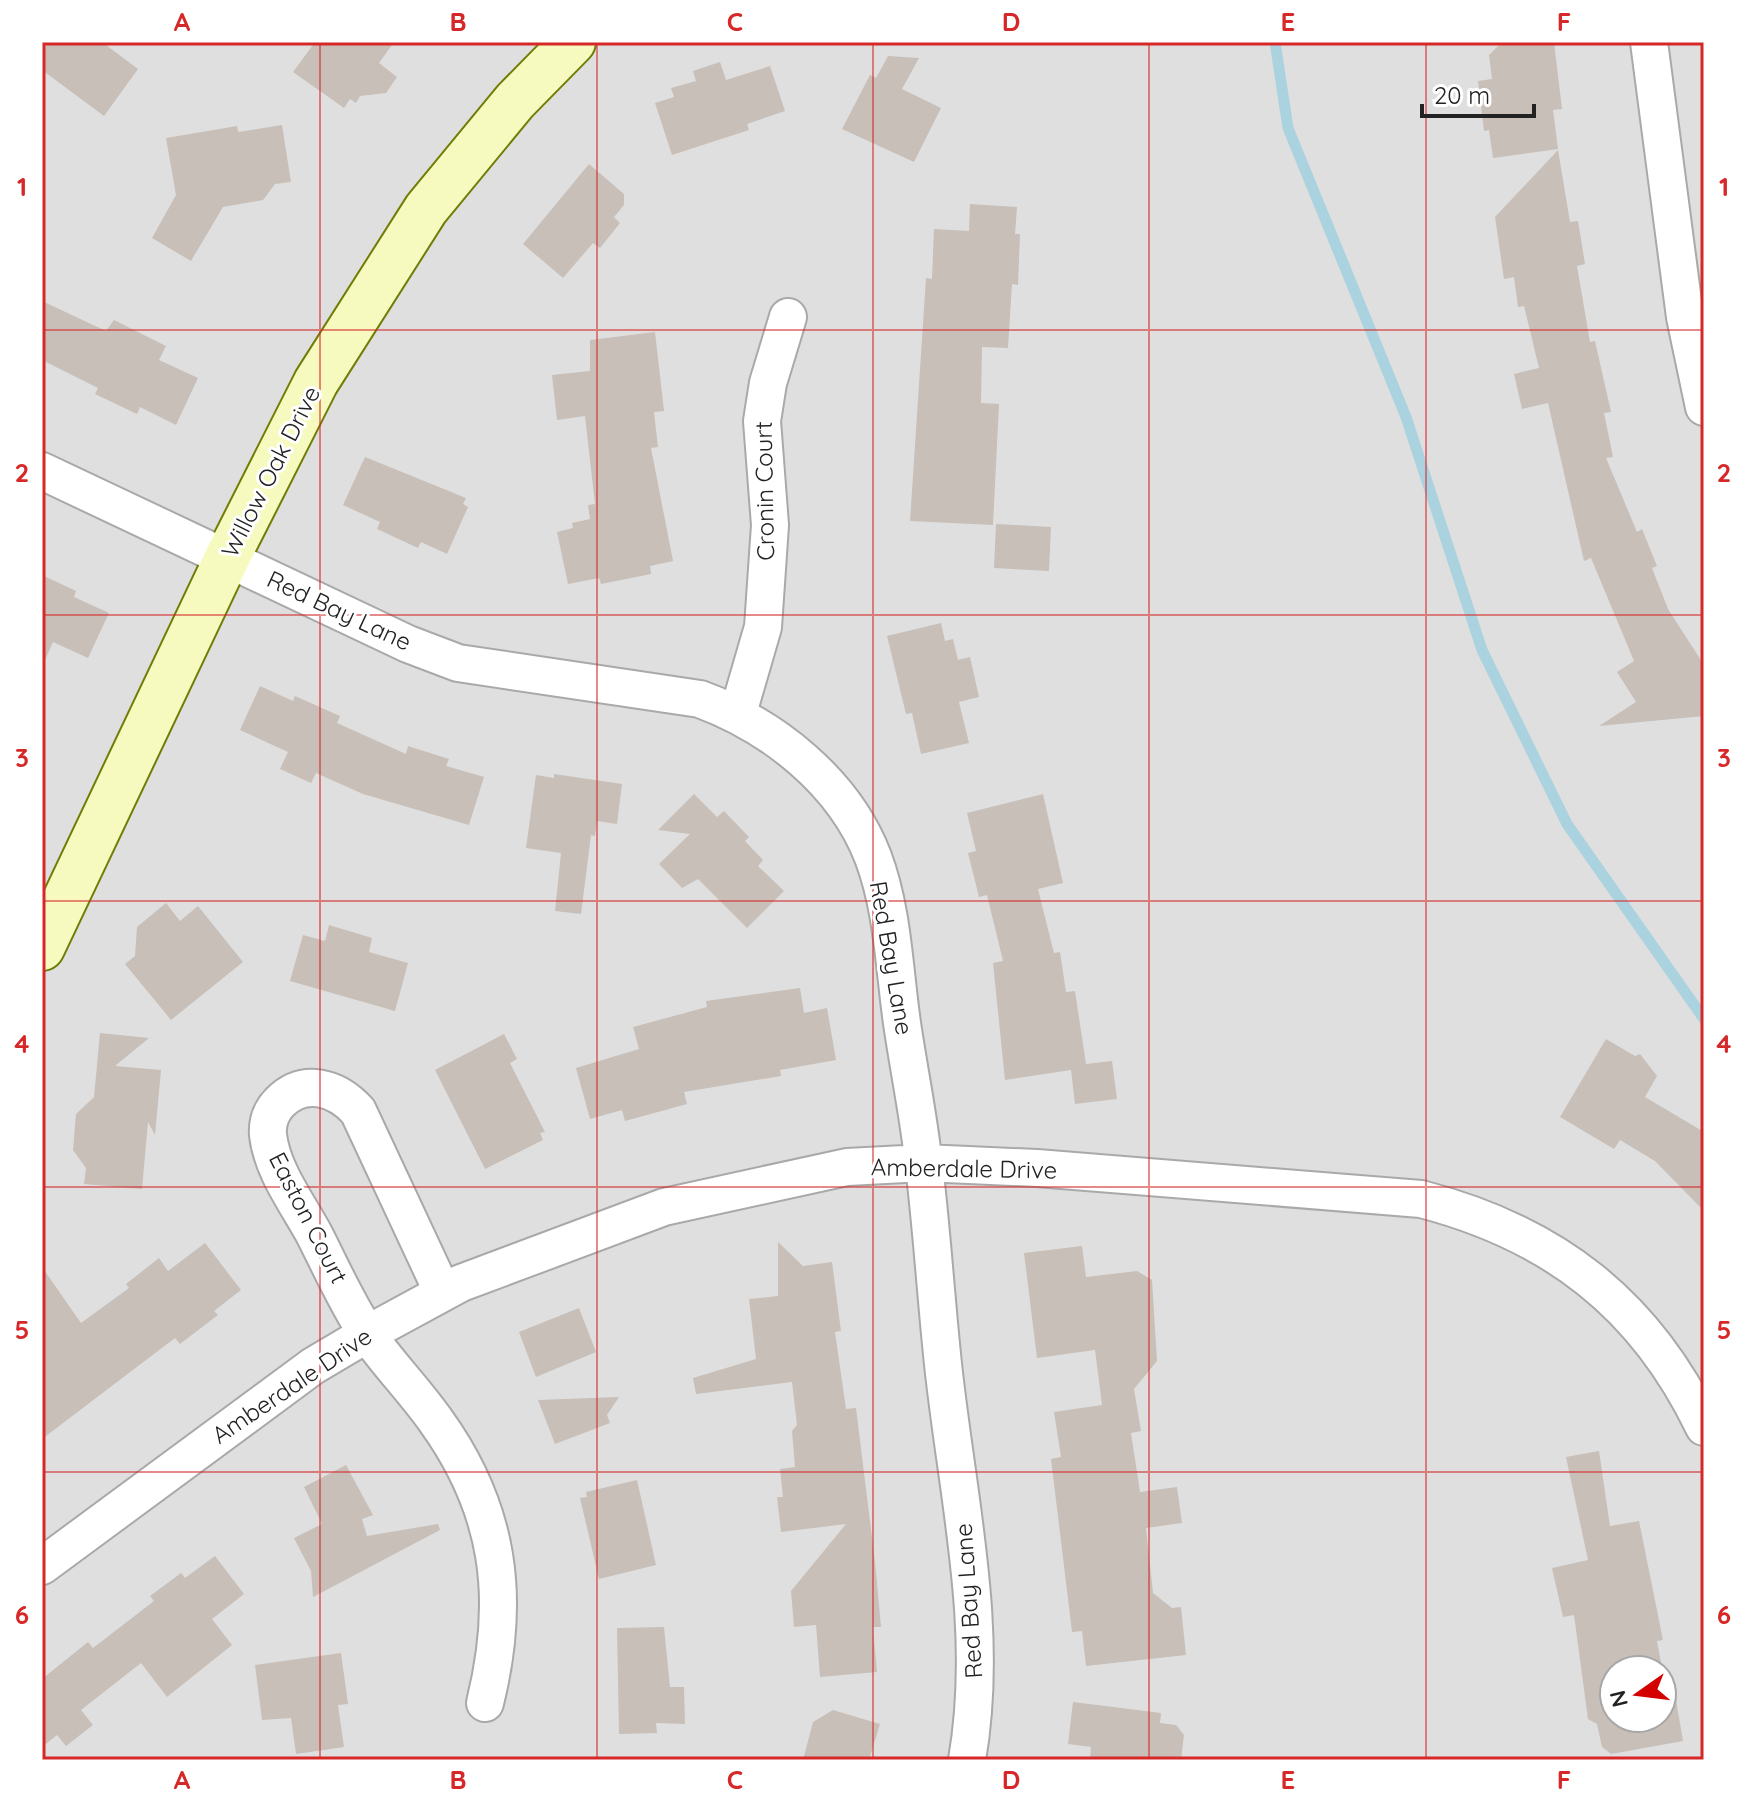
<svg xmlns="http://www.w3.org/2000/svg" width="1746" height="1802" font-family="Quicksand,sans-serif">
<rect width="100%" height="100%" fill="#f2efe9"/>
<path fill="#e0dfdf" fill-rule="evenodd" d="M 42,42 L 1704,42 L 1704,1760 L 42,1760 ZM 1614,1670 L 1662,1670 L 1662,1718 L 1614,1718 Z"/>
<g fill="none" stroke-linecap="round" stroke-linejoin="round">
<path stroke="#aad3df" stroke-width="11" d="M 1275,42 L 1288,128 L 1406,417 L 1482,650 L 1567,824 L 1704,1019"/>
</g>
<path fill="#c7bfb8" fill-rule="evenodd" d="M 49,42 L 102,42 L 138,69 L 104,116 L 42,70 L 42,52 Z
M 315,42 L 394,42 L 379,63 L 397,77 L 386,93 L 360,96 L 356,103 L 350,99 L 344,108 L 293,72 Z
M 1502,42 L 1554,42 L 1562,109 L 1553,110 L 1558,149 L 1493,158 L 1489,130 L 1484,131 L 1478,81 L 1492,79 L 1489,55 Z
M 888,56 L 919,58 L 902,89 L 941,108 L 914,162 L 842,129 L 870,75 L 876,78 Z
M 720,62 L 726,80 L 770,66 L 785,111 L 747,124 L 749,130 L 672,155 L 655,103 L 674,97 L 671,88 L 696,81 L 693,71 Z
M 282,125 L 291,182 L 275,184 L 263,200 L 223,207 L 191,261 L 152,238 L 176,195 L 166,138 L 237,126 L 238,132 Z
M 1558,150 L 1570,222 L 1578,221 L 1585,264 L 1577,266 L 1590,342 L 1595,341 L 1611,412 L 1604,413 L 1613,457 L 1606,458 L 1637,532 L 1642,529 L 1657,566 L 1652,568 L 1668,609 L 1704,665 L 1704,716 L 1599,726 L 1636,702 L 1617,672 L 1634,661 L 1591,558 L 1584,561 L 1548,403 L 1522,409 L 1514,374 L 1539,368 L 1524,306 L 1518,307 L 1514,277 L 1504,279 L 1495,217 Z
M 589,164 L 624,194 L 624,205 L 614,217 L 620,223 L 600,248 L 593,243 L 563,278 L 523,244 Z
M 970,204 L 1017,207 L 1015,234 L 1020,234 L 1018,285 L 1012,284 L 1008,348 L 982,347 L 981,403 L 999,404 L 993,525 L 910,521 L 926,278 L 932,279 L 934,229 L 969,231 Z
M 42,301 L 106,331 L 114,320 L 166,346 L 159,360 L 198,378 L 176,425 L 140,407 L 137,414 L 95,394 L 98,388 L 42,360 Z
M 655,332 L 664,411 L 654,412 L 658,447 L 651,448 L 673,561 L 650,566 L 651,574 L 601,584 L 599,578 L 568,584 L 557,532 L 573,528 L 572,523 L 590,519 L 588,505 L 595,504 L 585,416 L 557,420 L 552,375 L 590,371 L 590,340 Z
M 365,457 L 466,498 L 463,504 L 468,507 L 447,554 L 421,542 L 418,548 L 377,529 L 380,522 L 343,505 Z
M 996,524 L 1051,527 L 1049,571 L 994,568 Z
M 42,575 L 76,591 L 74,597 L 109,613 L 88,658 L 53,642 L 42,667 Z
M 941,623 L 945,641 L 953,639 L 958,660 L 970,657 L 979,697 L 959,702 L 969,743 L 921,754 L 912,713 L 906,714 L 887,636 Z
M 260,686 L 293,701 L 295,696 L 340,716 L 337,723 L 406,754 L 408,746 L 449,759 L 446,766 L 484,777 L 469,825 L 363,794 L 316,773 L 311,783 L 280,769 L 288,752 L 240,730 Z
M 554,774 L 622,784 L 617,824 L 597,821 L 595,836 L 591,835 L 581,914 L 555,911 L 561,853 L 526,848 L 536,775 L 554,778 Z
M 694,794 L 717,817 L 724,811 L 749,837 L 745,841 L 763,860 L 758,866 L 784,891 L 747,928 L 698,879 L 682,888 L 659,864 L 690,834 L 658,830 Z
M 1043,794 L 1063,883 L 1038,889 L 1054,953 L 1060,952 L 1066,992 L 1075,991 L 1086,1064 L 1112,1061 L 1117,1099 L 1075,1104 L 1071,1070 L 1005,1080 L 993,963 L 1003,961 L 987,895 L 979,897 L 968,853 L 976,851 L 967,813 Z
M 166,903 L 180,921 L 198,906 L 243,962 L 171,1020 L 125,964 L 135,956 L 137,927 Z
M 329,925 L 372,938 L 369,952 L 408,963 L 395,1011 L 290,981 L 303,935 L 325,941 Z
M 800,988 L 804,1013 L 827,1008 L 836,1060 L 780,1070 L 781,1076 L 684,1092 L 687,1104 L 625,1121 L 622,1110 L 590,1119 L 576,1068 L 639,1049 L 633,1027 L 707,1007 L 706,1001 Z
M 100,1033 L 149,1038 L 115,1066 L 161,1070 L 155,1135 L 148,1122 L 142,1189 L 84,1184 L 86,1168 L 73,1150 L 76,1114 L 94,1097 Z
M 504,1034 L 517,1059 L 510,1063 L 545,1132 L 540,1133 L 543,1140 L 485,1169 L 435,1070 Z
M 1606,1039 L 1635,1056 L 1640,1054 L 1657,1076 L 1645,1097 L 1704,1132 L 1704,1211 L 1655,1161 L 1620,1140 L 1614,1149 L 1560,1117 Z
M 778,1242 L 803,1266 L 832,1262 L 841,1331 L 835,1332 L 846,1409 L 856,1408 L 875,1562 L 881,1627 L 873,1627 L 877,1672 L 820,1677 L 816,1625 L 794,1627 L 791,1591 L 846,1524 L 781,1532 L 777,1497 L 783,1497 L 780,1469 L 795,1467 L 792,1431 L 797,1425 L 792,1382 L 696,1394 L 693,1378 L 756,1359 L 749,1299 L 778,1296 Z
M 205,1243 L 241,1290 L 214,1311 L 218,1315 L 180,1344 L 175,1338 L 42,1439 L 42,1267 L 81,1323 L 129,1288 L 126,1284 L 159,1258 L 168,1271 Z
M 1082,1246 L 1086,1277 L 1137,1271 L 1152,1280 L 1157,1361 L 1134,1389 L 1141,1431 L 1131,1433 L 1140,1492 L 1177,1487 L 1182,1523 L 1146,1528 L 1153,1593 L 1172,1608 L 1181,1607 L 1186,1655 L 1086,1666 L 1082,1631 L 1072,1632 L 1051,1459 L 1061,1457 L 1054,1412 L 1102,1405 L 1095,1350 L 1037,1358 L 1024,1253 Z
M 579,1308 L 596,1352 L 536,1377 L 519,1332 Z
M 619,1397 L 607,1415 L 610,1423 L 555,1444 L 538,1400 Z
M 1599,1451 L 1610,1526 L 1639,1521 L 1663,1640 L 1657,1641 L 1668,1701 L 1676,1700 L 1683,1741 L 1611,1754 L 1602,1747 L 1597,1724 L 1588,1719 L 1574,1615 L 1563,1617 L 1552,1568 L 1588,1560 L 1566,1457 ZM 1614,1670 L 1662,1670 L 1662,1718 L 1614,1718 Z
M 346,1465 L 373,1515 L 362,1519 L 367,1536 L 438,1524 L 440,1530 L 313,1597 L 311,1571 L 294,1538 L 322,1524 L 304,1487 Z
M 637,1480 L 656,1565 L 599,1579 L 580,1498 L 587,1497 L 586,1492 Z
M 215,1556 L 244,1594 L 212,1619 L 232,1645 L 167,1697 L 141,1663 L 81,1710 L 93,1725 L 66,1746 L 57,1735 L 42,1747 L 42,1679 L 88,1642 L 93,1648 L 154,1601 L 150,1596 L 181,1573 L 185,1578 Z
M 664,1627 L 670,1687 L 684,1687 L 685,1724 L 656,1723 L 657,1733 L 619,1734 L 617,1628 Z
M 341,1653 L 348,1704 L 338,1705 L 344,1747 L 296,1754 L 291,1718 L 262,1720 L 255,1665 Z
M 1073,1702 L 1161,1713 L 1160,1723 L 1176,1725 L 1184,1735 L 1181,1760 L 1090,1760 L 1091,1747 L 1068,1744 Z
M 833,1710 L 880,1724 L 869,1760 L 803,1760 L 813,1722 Z"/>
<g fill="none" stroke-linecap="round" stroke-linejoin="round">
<g stroke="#a9a9a9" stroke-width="40">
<path id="street" d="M 1649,42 L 1685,317 L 1704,407
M 42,471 L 408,644 L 458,663 L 700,699 C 773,726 844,782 873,857 C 893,910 894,967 902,1023 C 909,1071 919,1118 924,1166 C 932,1232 936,1298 943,1364 C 957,1496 990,1628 967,1760
M 738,713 L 763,627 L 770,525 L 762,421 L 768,383 L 788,317
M 442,1291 L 358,1111 C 336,1087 304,1078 280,1102 C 271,1111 267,1122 268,1135 C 272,1170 297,1203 314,1234 C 331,1267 347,1304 368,1335 C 389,1365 415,1391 436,1421 C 500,1510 511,1599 485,1703
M 42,1566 L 313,1366 L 367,1334 L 461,1283 L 664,1207 L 847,1167 L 924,1163 L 1037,1168 L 1421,1199 C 1553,1233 1645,1304 1704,1427"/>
</g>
<g stroke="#707d05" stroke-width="48">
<path id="secondary" d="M 42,948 L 227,558 L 316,382 L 426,209 L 515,101 L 573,42"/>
</g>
<use href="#street" stroke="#fff" stroke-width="36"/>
<use href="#secondary" stroke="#f7fabf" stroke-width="44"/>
</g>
<path fill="none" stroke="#d62828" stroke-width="2" stroke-opacity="0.55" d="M 320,42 L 320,1760M 597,42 L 597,1760M 873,42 L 873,1760M 1149,42 L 1149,1760M 1426,42 L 1426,1760M 42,330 L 1704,330M 42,615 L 1704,615M 42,901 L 1704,901M 42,1187 L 1704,1187M 42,1472 L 1704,1472"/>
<g text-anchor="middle" stroke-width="6" stroke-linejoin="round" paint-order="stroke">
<g font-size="24" fill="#222" stroke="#fff">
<text transform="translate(271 472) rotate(-63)" y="8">Willow Oak Drive</text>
<text transform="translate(765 491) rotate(-91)" y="8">Cronin Court</text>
<text transform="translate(339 611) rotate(25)" y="8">Red Bay Lane</text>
<text transform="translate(891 958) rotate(80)" y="8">Red Bay Lane</text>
<text transform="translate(964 1169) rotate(1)" y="8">Amberdale Drive</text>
<text transform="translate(308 1218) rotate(63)" y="8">Easton Court</text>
<text transform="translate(292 1386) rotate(-34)" y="8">Amberdale Drive</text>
<text transform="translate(969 1601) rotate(-94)" y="8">Red Bay Lane</text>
</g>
</g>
<rect width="1746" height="1802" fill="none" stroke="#ffffff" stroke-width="88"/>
<g transform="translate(1638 1694) rotate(256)"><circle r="38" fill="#ffffff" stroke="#a7a7a7" stroke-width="2"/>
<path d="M0-6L14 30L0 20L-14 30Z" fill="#d40000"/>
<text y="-12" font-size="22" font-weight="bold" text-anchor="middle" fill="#222222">N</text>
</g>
<path d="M1422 104v12h112v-12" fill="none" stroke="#222222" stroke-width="4"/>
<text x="1434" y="104" font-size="24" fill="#222222" stroke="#ffffff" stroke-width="6" paint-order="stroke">20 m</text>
<rect x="44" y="44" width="1658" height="1714" fill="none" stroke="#d62828" stroke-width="3"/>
<g font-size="26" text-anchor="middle" font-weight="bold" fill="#d62828">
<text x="182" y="31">A</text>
<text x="458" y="31">B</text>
<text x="735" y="31">C</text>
<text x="1011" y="31">D</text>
<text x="1288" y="31">E</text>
<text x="1564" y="31">F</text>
<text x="22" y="196">1</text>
<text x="1724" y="196">1</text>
<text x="22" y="482">2</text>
<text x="1724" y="482">2</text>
<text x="22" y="767">3</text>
<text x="1724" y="767">3</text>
<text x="22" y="1053">4</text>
<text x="1724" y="1053">4</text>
<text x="22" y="1339">5</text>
<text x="1724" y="1339">5</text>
<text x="22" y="1624">6</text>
<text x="1724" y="1624">6</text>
<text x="182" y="1789">A</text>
<text x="458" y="1789">B</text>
<text x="735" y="1789">C</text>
<text x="1011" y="1789">D</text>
<text x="1288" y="1789">E</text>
<text x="1564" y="1789">F</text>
</g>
</svg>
